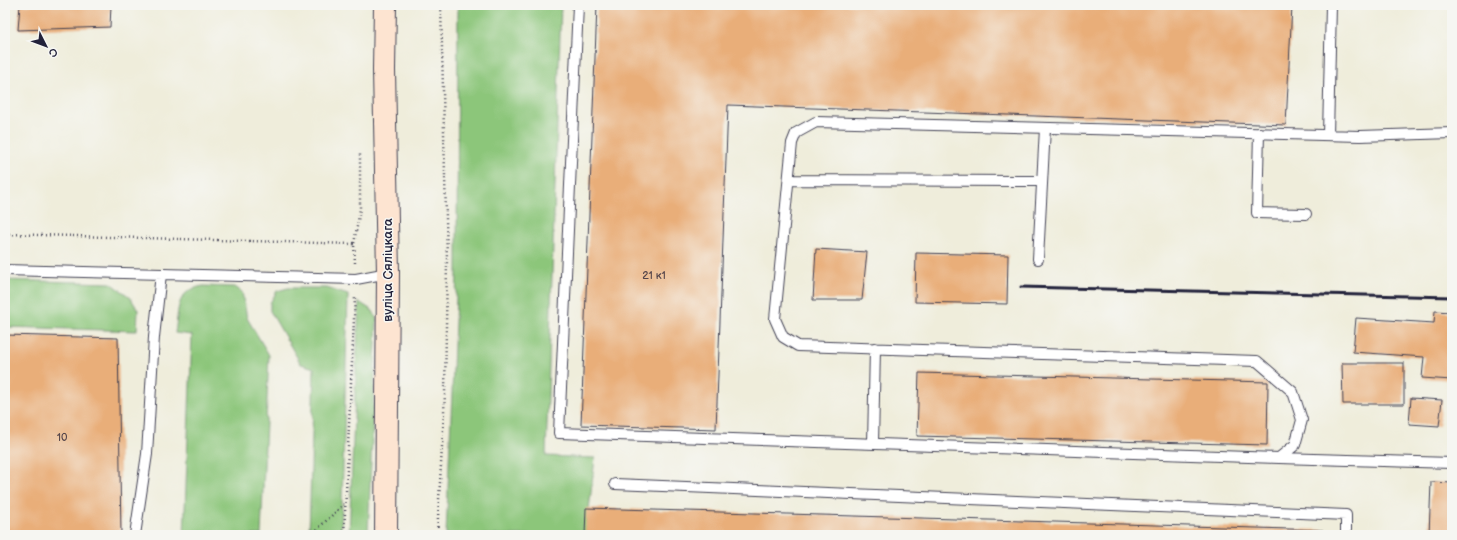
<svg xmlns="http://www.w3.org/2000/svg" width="1457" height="540" font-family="'Balsamiq Sans',sans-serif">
<rect width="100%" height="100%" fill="#f6f6f2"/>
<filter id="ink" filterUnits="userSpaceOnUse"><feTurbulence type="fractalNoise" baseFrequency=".025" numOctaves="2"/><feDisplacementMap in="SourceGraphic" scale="8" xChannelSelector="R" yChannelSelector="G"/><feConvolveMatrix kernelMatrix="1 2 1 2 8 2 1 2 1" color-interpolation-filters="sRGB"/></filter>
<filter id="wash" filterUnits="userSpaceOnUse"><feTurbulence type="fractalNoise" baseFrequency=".012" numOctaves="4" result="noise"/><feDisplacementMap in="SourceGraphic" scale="16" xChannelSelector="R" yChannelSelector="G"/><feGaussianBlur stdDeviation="0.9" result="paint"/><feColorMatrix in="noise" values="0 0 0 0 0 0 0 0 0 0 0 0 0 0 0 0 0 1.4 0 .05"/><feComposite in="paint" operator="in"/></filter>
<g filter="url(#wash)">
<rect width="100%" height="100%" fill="#efeddb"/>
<path fill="#8cc67a" stroke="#57745a" d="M 458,5 L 561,5 L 546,456 L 595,458 L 586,535 L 446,535 L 457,274 Z
M 5,280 L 111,283 L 130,297 L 138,310 L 137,331 L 5,327 Z
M 203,286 L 235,287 L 242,292 L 247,318 L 269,355 L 261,535 L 184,535 L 192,335 L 175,333 C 179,309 175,291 203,286 Z
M 288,288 L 327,288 L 348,295 L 341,535 L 309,535 L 314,368 L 301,364 L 270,311 L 270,303 L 277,291 Z
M 359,302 L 373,311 L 377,320 L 368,535 L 349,535 Z"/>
<g id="blocks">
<path fill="#e9ae79" d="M 20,5 L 111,5 L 110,27 L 18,30 Z
M 597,5 L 1292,5 L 1286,125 L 728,105 L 716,429 L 581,425 Z
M 816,249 L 867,252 L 862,300 L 813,300 Z
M 916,253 L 1008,255 L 1007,304 L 915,302 Z
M 1435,311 L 1452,312 L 1452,380 L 1422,378 L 1424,357 L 1353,352 L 1356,318 L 1434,323 Z
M 5,335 L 118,338 L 121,535 L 5,535 Z
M 1342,363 L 1404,363 L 1404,404 L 1343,404 Z
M 919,373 L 1268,382 L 1267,445 L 917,436 Z
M 1411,398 L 1442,400 L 1439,426 L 1409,424 Z
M 1431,482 L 1452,483 L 1452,535 L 1429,535 Z
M 586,508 L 1323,530 L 1322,535 L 585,535 Z"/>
</g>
</g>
<g filter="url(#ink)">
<use href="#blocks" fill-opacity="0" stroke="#414053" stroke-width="1"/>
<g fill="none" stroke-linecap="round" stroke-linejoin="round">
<g stroke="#414053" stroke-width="12">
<path id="service" d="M 578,5 L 559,433 L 1279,458 L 1295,445 L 1302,420 L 1293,392 L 1257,361 L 798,346 L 783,337 L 775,319 L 792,143 L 796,133 L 816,122 L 1360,136 L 1452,133
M 1259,133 L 1257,213 L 1306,214
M 1328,135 L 1331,5
M 789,180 L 1042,181
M 1038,259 L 1045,128
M 5,270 L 356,279 L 388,273
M 873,444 L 875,348
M 1279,458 L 1452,463
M 615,484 L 1346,515 L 1346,535
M 135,535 L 147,454 L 154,337 L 161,274"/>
</g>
<g stroke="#414053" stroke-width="24">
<path id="secondary" d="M 385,5 L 384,70 L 388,273 L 386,535"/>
</g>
<path stroke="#414053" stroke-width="2.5" stroke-dasharray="1 3" stroke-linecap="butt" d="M 5,234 L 354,244
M 355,263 L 354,244 L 360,209 L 360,152
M 311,535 L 344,504
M 344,535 L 355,296
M 437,535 L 445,394 L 447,260 L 441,5"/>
<use href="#service" stroke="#fff" stroke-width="10"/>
<use href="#secondary" stroke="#fde4d1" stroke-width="22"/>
<path stroke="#22223b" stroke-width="3" d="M 1021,287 L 1452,297"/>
</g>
</g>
<g text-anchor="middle" stroke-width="3" stroke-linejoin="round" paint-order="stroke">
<g font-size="11" fill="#54454a">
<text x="654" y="279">21 к1</text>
<text x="62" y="441">10</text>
</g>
<g font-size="13" fill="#22223b" stroke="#f6f6f2">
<text transform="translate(387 270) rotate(-90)" y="5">вуліца Сяліцкага</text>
</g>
</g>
<rect width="1457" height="540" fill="none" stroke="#f6f6f2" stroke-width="20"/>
<g transform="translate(46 46) rotate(132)" stroke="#f6f6f2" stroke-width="3" paint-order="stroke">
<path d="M0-3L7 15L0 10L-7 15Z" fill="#22223b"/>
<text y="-6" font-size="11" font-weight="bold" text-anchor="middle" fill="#22223b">С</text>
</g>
</svg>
